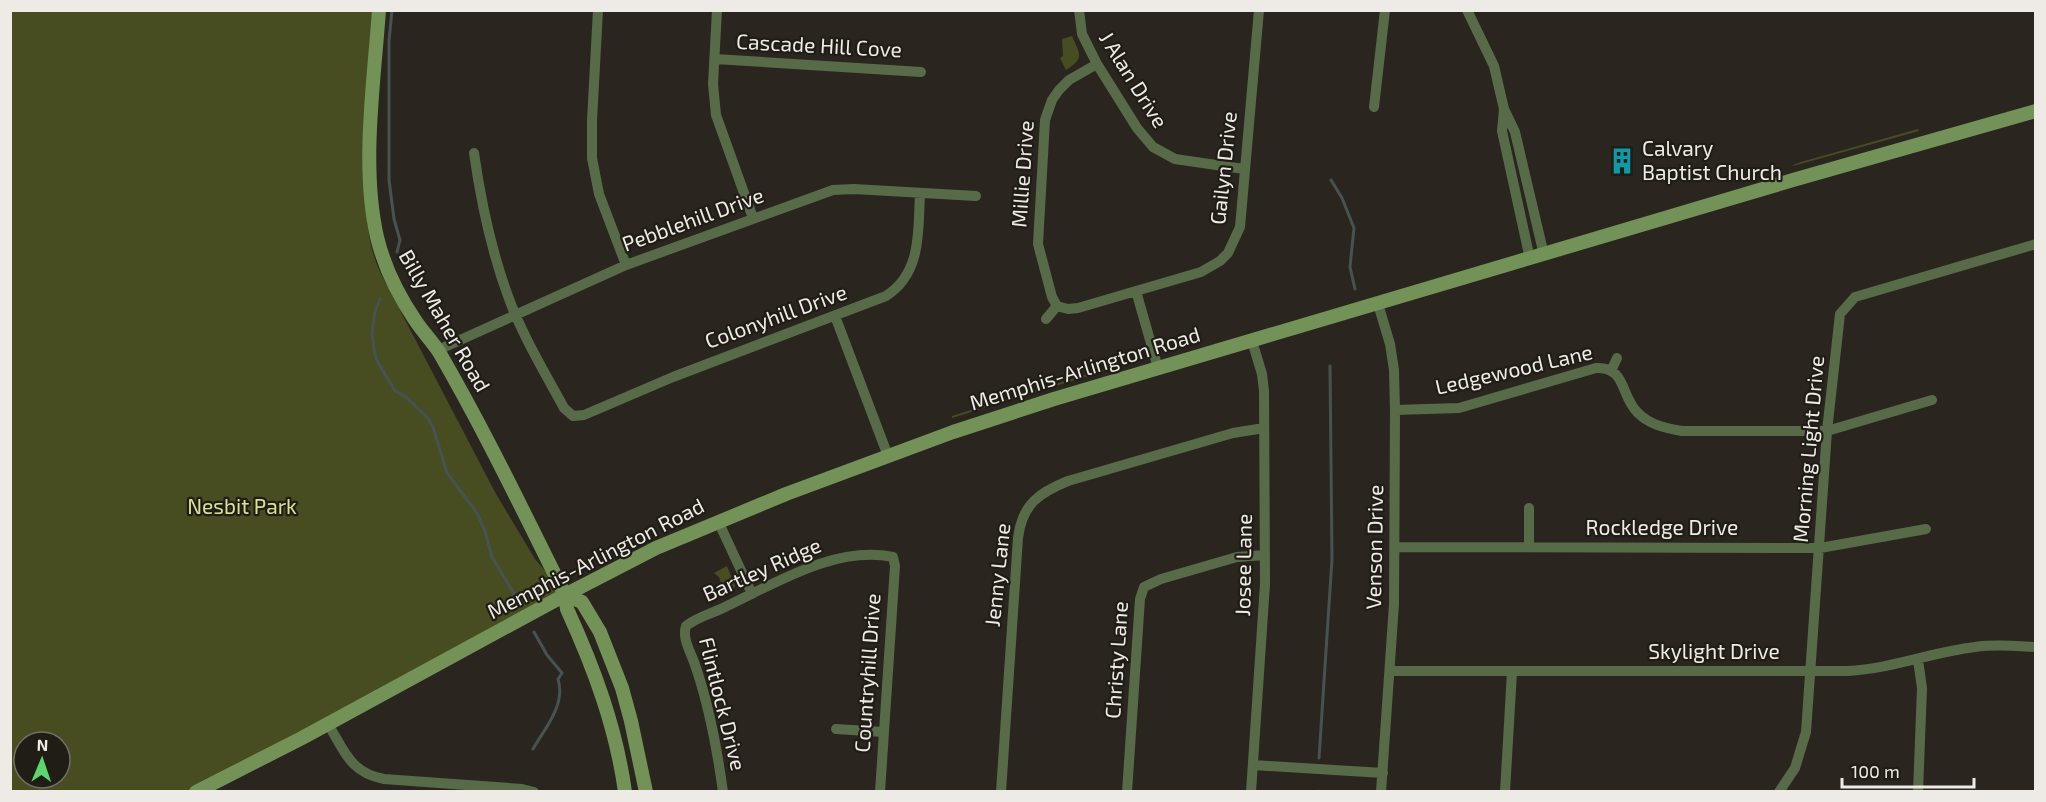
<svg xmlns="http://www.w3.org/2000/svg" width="2046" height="802" font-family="'Exo 2',sans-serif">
<rect width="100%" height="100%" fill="#2a261f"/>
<path fill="#484c21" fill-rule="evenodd" d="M 10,11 L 381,11 L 367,205 C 367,231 370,248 380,272 L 496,494 L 535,559 L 566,595 L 196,791 L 11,791 ZM 24,742 L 60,742 L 60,778 L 24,778 Z
M 1072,36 C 1080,55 1085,58 1066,70 L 1060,58 L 1063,56 L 1062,39 Z
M 1918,129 L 1919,131 L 1793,166 L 1793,165 L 1801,162 Z
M 1138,355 L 1139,356 L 1130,363 L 952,418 L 952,416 L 1130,361 Z
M 727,566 L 735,586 L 731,592 L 723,597 L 719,588 L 722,587 L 719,577 L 714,573 Z"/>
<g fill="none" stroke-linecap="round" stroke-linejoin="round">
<path stroke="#475254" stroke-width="3" d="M 392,10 L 389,41 L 389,180 L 394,219 L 400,240 L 397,252
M 1331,180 L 1342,198 L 1354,228 L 1350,267 L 1355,289
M 380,299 L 375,311 L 372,333 L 374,350 L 377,361 L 395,391 L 406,397 L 427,417 L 433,427 L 447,473 L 477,513 L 485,531 L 492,557 L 519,602
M 533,749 C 545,728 566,705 558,679 L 562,673 L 547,655 L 534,632
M 1319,758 L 1332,559 L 1330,366
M 1317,792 L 1318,791"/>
<path stroke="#586b48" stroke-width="10" d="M 598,10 L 592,120 L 592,158 L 599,194 L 626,265
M 717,10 L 713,84 L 716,115 L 753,218
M 1079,10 L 1082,34 L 1097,64 L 1137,128 L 1153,147 L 1175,159 L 1244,169
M 1467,10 L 1494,66 L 1504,109 L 1515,132 L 1544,255
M 715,59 L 921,72
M 1374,107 L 1385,10
M 1504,109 L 1502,131 L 1530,259
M 474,153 C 481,202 491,250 508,296 C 521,333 545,373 564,408 L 573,416
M 1136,291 L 1158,368
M 1378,304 L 1390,344 L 1394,370 L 1395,411 L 1394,604 L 1381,792
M 1057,306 L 1068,309 L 1078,308 L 1201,272 L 1220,261 L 1228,253 L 1240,227 L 1259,10
M 1057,306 L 1052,297 L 1038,244 L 1045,120 L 1052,100 L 1059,90 L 1069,80 L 1097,64
M 835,316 L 888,456
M 1046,319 L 1057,306
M 438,350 L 626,265 L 833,190 L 854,189 L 976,196
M 1612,369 L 1617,358
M 1395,410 L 1459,408 L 1596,368 C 1627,367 1620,396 1638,413 C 1650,425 1665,428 1682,431 L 1827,431 L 1932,400
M 573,416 L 584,415 L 673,377 L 886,296 C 922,273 918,231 920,193
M 718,521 L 752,594
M 1395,547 L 1820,548 L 1926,529
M 1529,547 L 1529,508
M 1390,671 L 1848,671 C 1891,669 1932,652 1975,647 C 1995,644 2015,646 2036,647
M 328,724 C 344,750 350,773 384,779 L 522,789 L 534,792
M 836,729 L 884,732
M 1253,765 L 1383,773
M 723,792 C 717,748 709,704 694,662 C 690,651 682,638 686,626 C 697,617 714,613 727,606 C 776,583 836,545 893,557 L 895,566 L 880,792
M 1001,792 L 1018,538 C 1022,505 1038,493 1068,481 L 1233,433 L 1264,428
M 1127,792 L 1140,599 L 1144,587 L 1161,579 L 1237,557 L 1265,555
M 1251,792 L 1265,584 L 1264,391 L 1262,374 L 1252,341
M 1505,792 L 1512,672
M 1779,792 L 1795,768 L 1806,732 L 1827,431 L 1840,314 L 1855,297 L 2036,244
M 1918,792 L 1922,688 L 1918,660"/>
<path stroke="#739258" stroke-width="14" d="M 379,10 C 374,82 361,167 377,237 C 384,266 398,295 415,320 C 422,331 432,341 439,352 C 485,431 524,513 565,595 L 567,609 C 594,668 616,727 625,792
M 565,595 L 582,602 L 600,632 L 622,688 L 631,721 L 646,792
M 196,792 L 302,738 L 565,595 L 656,548 L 786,494 L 953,432 L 1054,399 L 1793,180 L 2036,111"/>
</g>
<defs>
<g id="building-bare" transform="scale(2.07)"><path d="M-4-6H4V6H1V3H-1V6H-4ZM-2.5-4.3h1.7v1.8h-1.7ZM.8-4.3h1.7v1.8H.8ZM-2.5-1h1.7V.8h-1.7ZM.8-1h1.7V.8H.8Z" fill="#0f9aa8" stroke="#201c16" stroke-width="2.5" paint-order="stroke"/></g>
</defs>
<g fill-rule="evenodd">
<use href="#building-bare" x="1622" y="161"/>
</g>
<g text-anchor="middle" stroke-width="4.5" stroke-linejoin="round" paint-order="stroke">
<g font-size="21" fill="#eeebe7" stroke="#201c16">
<text transform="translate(819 46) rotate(3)" y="7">Cascade Hill Cove</text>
<text transform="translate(1133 80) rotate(58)" y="7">J Alan Drive</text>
<text transform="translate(1224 168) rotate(-84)" y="7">Gailyn Drive</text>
<text transform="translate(1023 174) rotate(-86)" y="7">Millie Drive</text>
<text transform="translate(693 220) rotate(-20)" y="7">Pebblehill Drive</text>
<text transform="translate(776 317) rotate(-20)" y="7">Colonyhill Drive</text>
<text transform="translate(444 321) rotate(60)" y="7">Billy Maher Road</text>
<text transform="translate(1085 369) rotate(-17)" y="7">Memphis-Arlington Road</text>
<text transform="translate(1514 370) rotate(-13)" y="7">Ledgewood Lane</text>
<text transform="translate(1809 449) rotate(-85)" y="7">Morning Light Drive</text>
<text x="1662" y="535">Rockledge Drive</text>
<text transform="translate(1375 547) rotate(-89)" y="7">Venson Drive</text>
<text transform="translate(596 559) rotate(-27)" y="7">Memphis-Arlington Road</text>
<text transform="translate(1244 565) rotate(-89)" y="7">Josee Lane</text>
<text transform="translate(762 570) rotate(-24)" y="7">Bartley Ridge</text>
<text transform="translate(998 575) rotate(-84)" y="7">Jenny Lane</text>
<text x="1714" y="659">Skylight Drive</text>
<text transform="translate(1117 660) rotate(-86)" y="7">Christy Lane</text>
<text transform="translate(868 673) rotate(-86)" y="7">Countryhill Drive</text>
<text transform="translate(722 704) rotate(76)" y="7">Flintlock Drive</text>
</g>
<g font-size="21" fill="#eeebe7" stroke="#201c16" text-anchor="start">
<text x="1642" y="156">Calvary<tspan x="1642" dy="24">Baptist Church</tspan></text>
</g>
<g font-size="21" fill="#d9e193" stroke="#201c16">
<text x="242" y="514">Nesbit Park</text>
</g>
</g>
<rect width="2046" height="802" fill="none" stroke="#eeebe7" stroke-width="24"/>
<g transform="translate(42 760) rotate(2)"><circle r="28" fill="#201c16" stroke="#726f6a" stroke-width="1.5"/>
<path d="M0-4.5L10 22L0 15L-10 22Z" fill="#5bd56e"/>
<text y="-9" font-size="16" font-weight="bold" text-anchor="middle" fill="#eeebe7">N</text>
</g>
<path d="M1842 778v9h132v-9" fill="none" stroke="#eeebe7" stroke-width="3"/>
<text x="1851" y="778" font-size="18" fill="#eeebe7" stroke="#201c16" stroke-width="4.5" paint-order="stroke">100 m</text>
</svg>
